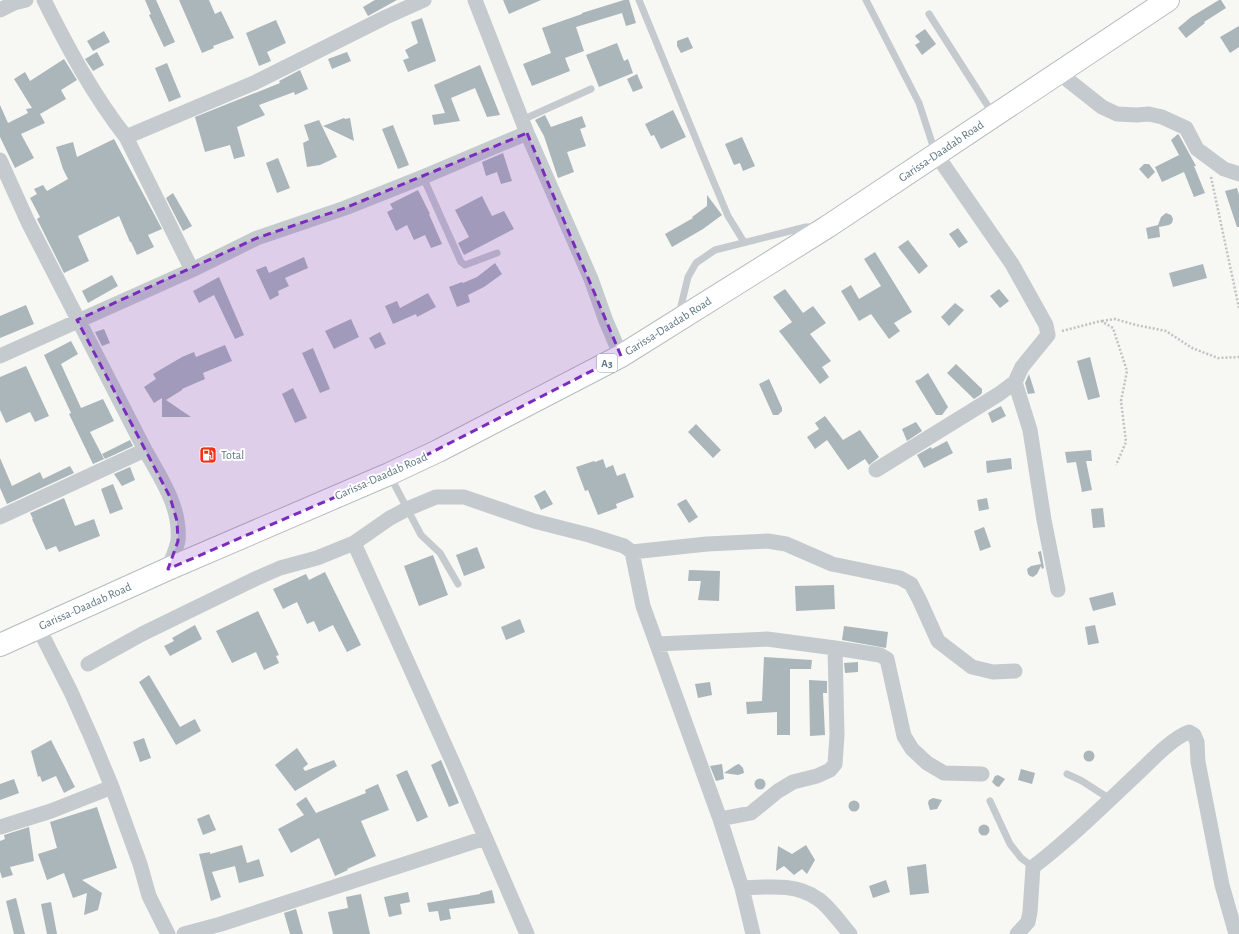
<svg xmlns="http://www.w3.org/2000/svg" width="1239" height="934" font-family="'Alegreya Sans',sans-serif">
<rect width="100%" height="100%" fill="#f7f7f4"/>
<path fill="#aab6ba" d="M 145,0 L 156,0 L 175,42 L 164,47 L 149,15 L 151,14 Z
M 179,0 L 209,0 L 215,14 L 221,11 L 234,38 L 213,46 L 214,48 L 202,53 Z
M 375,0 L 397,0 L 368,16 L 363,7 Z
M 503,0 L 541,0 L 509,14 Z
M 624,0 L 629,0 L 636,23 L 626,26 L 622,13 L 576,27 L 584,51 L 565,58 L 570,71 L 532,86 L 523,64 L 551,53 L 542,28 L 582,14 L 582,13 Z
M 1219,0 L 1221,0 L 1226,8 L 1204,22 L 1205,23 L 1186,38 L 1178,28 L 1191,17 Z
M 422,18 L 436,61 L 408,72 L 403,60 L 409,58 L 405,50 L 418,43 L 411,22 Z
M 276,20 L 286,43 L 267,52 L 271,61 L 259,66 L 246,33 Z
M 1239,26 L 1239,47 L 1230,53 L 1220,37 Z
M 925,29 L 936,44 L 922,55 L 915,45 L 920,42 L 915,36 Z
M 104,31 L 110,42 L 93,51 L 87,41 Z
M 688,37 L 693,48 L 681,53 L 677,46 L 677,41 Z
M 617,43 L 624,61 L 628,59 L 633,73 L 599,87 L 586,55 Z
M 97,52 L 104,65 L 93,71 L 85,59 Z
M 347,52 L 351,61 L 332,69 L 328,59 Z
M 64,59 L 77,80 L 61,90 L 66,99 L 40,114 L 45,123 L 21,134 L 34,158 L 15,168 L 0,137 L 0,105 L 8,123 L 28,113 L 26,109 L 32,108 L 14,79 L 25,72 L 30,81 Z
M 167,63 L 181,97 L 169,102 L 155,68 Z
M 480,65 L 500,115 L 487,117 L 475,88 L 451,98 L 460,121 L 434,125 L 432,115 L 445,113 L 434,85 Z
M 300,70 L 308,89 L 295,95 L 294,92 L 259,105 L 265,115 L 237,127 L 245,156 L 234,159 L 230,145 L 205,152 L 195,117 L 280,83 L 279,81 Z
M 637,74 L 643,88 L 633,92 L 627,79 Z
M 673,110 L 686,137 L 661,149 L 654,135 L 651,136 L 645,124 Z
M 545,115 L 551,127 L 582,116 L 586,127 L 580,129 L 586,146 L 567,152 L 574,172 L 558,178 L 544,136 L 535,120 Z
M 344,118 L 345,119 L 350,118 L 354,141 L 323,126 Z
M 319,120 L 337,157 L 320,165 L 307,167 L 303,143 L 309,140 L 304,125 Z
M 393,125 L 409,165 L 398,169 L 382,129 Z
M 1178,134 L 1179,135 L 1196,166 L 1194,166 L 1205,193 L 1194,197 L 1184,172 L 1162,182 L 1155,167 L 1179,155 L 1171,140 Z
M 742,137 L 755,166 L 743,171 L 740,163 L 734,165 L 725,144 Z
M 114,139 L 162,229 L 148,235 L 154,247 L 137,255 L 131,242 L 130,242 L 119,216 L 78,236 L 89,261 L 64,273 L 37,219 L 40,217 L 30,198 L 37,194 L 34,189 L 43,185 L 47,191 L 68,179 L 63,169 L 56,147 L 73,142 L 77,157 Z
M 503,153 L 512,181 L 501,184 L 497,172 L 486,176 L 482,162 Z
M 278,158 L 290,188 L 277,193 L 266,163 Z
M 1144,164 L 1149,164 L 1155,172 L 1148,179 L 1139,169 Z
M 1237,188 L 1239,195 L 1239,227 L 1237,227 L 1225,191 Z
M 418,190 L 430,214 L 429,214 L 442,244 L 431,248 L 425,235 L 414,240 L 407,225 L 396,231 L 387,212 L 393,209 L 390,204 Z
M 173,193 L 192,226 L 183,231 L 166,198 Z
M 707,195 L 722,215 L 703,229 L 672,247 L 665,234 L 693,218 L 692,217 L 707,206 Z
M 482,196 L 492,216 L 504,211 L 514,229 L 464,255 L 458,243 L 469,237 L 455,210 Z
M 1166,213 L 1171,215 L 1173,219 L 1172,223 L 1169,225 L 1159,227 L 1160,237 L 1148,239 L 1146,228 L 1158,225 L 1161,217 Z
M 958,228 L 968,242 L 959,248 L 949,234 Z
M 908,240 L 928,266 L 919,274 L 898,247 Z
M 875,252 L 912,312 L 894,323 L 900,331 L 889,339 L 871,314 L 859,321 L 841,291 L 851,285 L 859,299 L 881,286 L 864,259 Z
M 304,257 L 308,268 L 285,278 L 289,286 L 278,291 L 279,295 L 270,300 L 256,270 L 266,266 L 269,273 Z
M 495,263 L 502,274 L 484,287 L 468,295 L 470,302 L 457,307 L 449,287 L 462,282 L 463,283 L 477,277 Z
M 1203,264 L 1207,278 L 1173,287 L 1169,273 Z
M 112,275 L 118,286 L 88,303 L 82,291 Z
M 219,277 L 244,335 L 235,339 L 214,295 L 199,303 L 193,291 Z
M 785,289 L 803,313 L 813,306 L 826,323 L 810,334 L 831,361 L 822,367 L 829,377 L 820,384 L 779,331 L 792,322 L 773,297 Z
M 999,289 L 1009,301 L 1000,308 L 990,296 Z
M 428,293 L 436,307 L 417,317 L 416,314 L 393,324 L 385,306 L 397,301 L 400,308 Z
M 955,303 L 964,310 L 949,326 L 941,317 Z
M 26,305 L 34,324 L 0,338 L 0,316 Z
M 351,319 L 359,337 L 334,349 L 325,331 Z
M 104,329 L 110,343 L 102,346 L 95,332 Z
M 380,332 L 386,344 L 375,349 L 369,338 Z
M 71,341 L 78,354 L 61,364 L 81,408 L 103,399 L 114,421 L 90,432 L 104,459 L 93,464 L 69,414 L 71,413 L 44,355 Z
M 225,345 L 232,361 L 203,373 L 205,379 L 182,389 L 182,390 L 166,400 L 191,417 L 162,417 L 162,398 L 154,403 L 144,387 L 156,379 L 153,374 L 182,357 L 194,352 L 196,357 Z
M 313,348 L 330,389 L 320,393 L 302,353 Z
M 1090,357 L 1100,397 L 1088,400 L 1077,361 Z
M 956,364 L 982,389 L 982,393 L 980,395 L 974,399 L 947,373 Z
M 26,366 L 49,416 L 35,422 L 30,412 L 6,423 L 0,410 L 0,377 Z
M 928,373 L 948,407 L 942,415 L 936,415 L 915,381 L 920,379 Z
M 1029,374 L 1035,393 L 1028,394 L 1025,383 Z
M 769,379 L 782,408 L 782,411 L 778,415 L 773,415 L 759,384 Z
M 293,388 L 307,418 L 295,423 L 282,394 Z
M 1001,406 L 1006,416 L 992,423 L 988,413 Z
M 825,416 L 843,440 L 860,430 L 879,457 L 869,465 L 865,459 L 848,470 L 827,440 L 815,449 L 807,437 L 819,429 L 815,423 Z
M 916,422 L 922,431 L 907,441 L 902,429 Z
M 696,424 L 721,450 L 713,458 L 688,432 Z
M 130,440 L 133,446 L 105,459 L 102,454 Z
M 947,441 L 953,453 L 924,468 L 917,455 L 931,447 L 932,449 Z
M 1091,450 L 1092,461 L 1086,461 L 1092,490 L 1082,492 L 1076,462 L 1067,463 L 1065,452 Z
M 0,458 L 12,486 L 40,472 L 43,479 L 70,466 L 74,473 L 7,504 L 0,488 Z
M 1011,458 L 1012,469 L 987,473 L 986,461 Z
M 603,459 L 606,468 L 613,465 L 617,476 L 625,473 L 634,497 L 616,504 L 617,508 L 598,515 L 588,490 L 585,491 L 576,467 L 594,461 L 595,462 Z
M 130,467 L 135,480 L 122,486 L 114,474 Z
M 113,484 L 123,509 L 110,514 L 101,489 Z
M 545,490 L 553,504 L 541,510 L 534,496 Z
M 64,498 L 75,526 L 94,519 L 100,536 L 59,552 L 56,546 L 46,550 L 32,519 L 33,519 L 30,513 Z
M 987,498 L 989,509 L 979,511 L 977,500 Z
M 686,499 L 698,517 L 689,523 L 677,504 Z
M 1103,508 L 1105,527 L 1093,528 L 1091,509 Z
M 984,527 L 991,547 L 980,551 L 974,531 Z
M 477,547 L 485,568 L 464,576 L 456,555 Z
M 1041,551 L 1044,568 L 1042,569 L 1041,566 L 1037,574 L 1033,577 L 1030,576 L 1028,574 L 1027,569 L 1031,566 L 1041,564 L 1038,552 Z
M 433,555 L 448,595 L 419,606 L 404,566 Z
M 689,570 L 720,571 L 719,601 L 698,600 L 701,581 L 688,581 Z
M 325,572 L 361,645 L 347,652 L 333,625 L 319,632 L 314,621 L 307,624 L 297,602 L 283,609 L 273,589 L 306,574 L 309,580 Z
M 834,585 L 835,609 L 796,611 L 795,586 Z
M 1113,592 L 1116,605 L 1093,611 L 1089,598 Z
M 258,611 L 279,655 L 276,656 L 279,663 L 264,670 L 256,652 L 232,663 L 216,631 Z
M 520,619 L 525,632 L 506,640 L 501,627 Z
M 195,625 L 202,639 L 170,656 L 164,646 L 174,641 L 172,638 Z
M 1095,625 L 1099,643 L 1088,645 L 1085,627 Z
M 844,626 L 888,632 L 886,648 L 842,640 Z
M 764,657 L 812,660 L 811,669 L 790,669 L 790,735 L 777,735 L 777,712 L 747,714 L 746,702 L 762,701 Z
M 858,662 L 858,672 L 845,673 L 844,663 Z
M 149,675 L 180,727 L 195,719 L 201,731 L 176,745 L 139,682 Z
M 809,680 L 827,681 L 827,693 L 823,693 L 825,735 L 810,736 Z
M 710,682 L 712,695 L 698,698 L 695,684 Z
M 144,738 L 151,758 L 140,762 L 133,742 Z
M 51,740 L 75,787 L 64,793 L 56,776 L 42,782 L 40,776 L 38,777 L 31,751 Z
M 297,748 L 308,764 L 303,768 L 305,771 L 334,760 L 337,766 L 295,791 L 275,765 Z
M1083.5 756a5.5 5.5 0 1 1 11 0a5.5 5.5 0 1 1-11 0Z
M 441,760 L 459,803 L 449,807 L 431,765 Z
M 722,764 L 724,779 L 716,781 L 710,766 Z
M 739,764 L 743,768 L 744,773 L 738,775 L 724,773 L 736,765 Z
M 1021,769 L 1035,773 L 1032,784 L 1018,780 Z
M 407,770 L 428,817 L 417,822 L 396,775 Z
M 998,775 L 1005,779 L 999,787 L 996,786 L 992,782 L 995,776 Z
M754.5 784a5.5 5.5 0 1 1 11 0a5.5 5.5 0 1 1-11 0Z
M 14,779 L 19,793 L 0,800 L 0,784 Z
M 378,784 L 389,810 L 361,821 L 376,856 L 347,869 L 348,870 L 335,876 L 319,838 L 291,853 L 278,829 L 304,815 L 296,804 L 306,797 L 316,813 L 366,793 L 365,790 Z
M 933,798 L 942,800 L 937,809 L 930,810 L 928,803 L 929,800 Z
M848.5 806a5.5 5.5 0 1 1 11 0a5.5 5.5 0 1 1-11 0Z
M 97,807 L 117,868 L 82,880 L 102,893 L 98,910 L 84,915 L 87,893 L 73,898 L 64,873 L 47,880 L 38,854 L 57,848 L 50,822 Z
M 209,814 L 216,830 L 203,835 L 197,819 Z
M978.5 830a5.5 5.5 0 1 1 11 0a5.5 5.5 0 1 1-11 0Z
M 29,827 L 34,861 L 10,867 L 13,875 L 2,878 L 0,871 L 0,841 L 5,839 L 4,835 Z
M 242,845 L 247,863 L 259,859 L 264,876 L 239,883 L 235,866 L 212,872 L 221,897 L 211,901 L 199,854 L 210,852 L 210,854 Z
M 806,845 L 815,860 L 807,874 L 802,869 L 794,875 L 784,866 L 776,871 L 778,846 L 792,854 Z
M 926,864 L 929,893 L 910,895 L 907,867 Z
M 886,880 L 890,892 L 873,898 L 869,886 Z
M 492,890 L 495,903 L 449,909 L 451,919 L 440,921 L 438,911 L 429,912 L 427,903 L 480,894 L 480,893 Z
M 408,892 L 410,902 L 400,904 L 402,914 L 389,917 L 384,897 Z
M 361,894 L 370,934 L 333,934 L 328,912 L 348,908 L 346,897 Z
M 16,898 L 25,934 L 14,934 L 6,901 Z
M 51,902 L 57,934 L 47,934 L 41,904 Z
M 296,909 L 303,934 L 290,934 L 284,913 Z"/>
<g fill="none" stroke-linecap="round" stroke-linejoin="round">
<g stroke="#b7bcbe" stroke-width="24">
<path id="trunk" d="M 0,645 L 168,569 L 389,474 L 438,451 L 621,356 L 827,227 L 1168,0"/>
</g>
<path stroke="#c0c3c5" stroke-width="2.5" stroke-dasharray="2 2" stroke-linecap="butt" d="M 1211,177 L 1239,308
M 1102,321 L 1115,319 L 1136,325 L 1166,331 L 1192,348 L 1218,358 L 1239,357
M 1062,331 L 1101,321 L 1113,328 L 1127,371 L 1121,401 L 1126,442 L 1116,465"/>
<path stroke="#c4cacd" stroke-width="7" d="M 639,0 L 707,166 L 728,216 L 744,242
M 866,0 L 919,103 L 935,152
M 929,14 L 993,114
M 522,120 L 591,89
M 423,177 L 461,262 L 465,265 L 497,253
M 679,314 L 688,277 L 696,263 L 715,250 L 806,227 L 815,227
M 390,476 L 421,535 L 440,553 L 458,584
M 1067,774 L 1082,781 L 1110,799
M 990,801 L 1010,844 L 1021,858 L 1033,867"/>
<path stroke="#c4cacd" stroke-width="15" d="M 44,0 C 68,48 93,95 126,137 L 192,270
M 475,0 L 527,133 L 591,279 L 606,321 L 621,356
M 0,10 L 14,3 L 26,0
M 1059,73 L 1102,107 L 1117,114 L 1137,115 L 1149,114 L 1162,117 L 1186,128 L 1197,149 L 1224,169 L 1239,174
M 126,137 L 254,83 L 386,17 L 424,0
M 0,160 L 28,222 L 145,450 L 0,517
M 0,356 L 192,270 L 257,238 L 345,208 L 423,177 L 527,133
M 1015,382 L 1030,430 L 1044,520 L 1058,590
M 145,450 C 160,477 181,507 178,540 C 177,549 171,560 168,569
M 876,470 L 999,394 L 1015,382 L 1022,367 L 1048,335 L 1046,325 L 1012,264 L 936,154
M 354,543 L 453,763 L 527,934
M 632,552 L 707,544 L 768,541 L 786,544 L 832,564 L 900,578 L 911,584 L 919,599 L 938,641 L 972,667 L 993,672 L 1015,671
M 38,627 L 71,692 L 92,739 L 112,787 L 140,864 L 149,896 L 168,934
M 657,644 L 767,639 L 835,648 L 880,655 L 887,659 L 904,736 L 912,749 L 927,763 L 944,773 L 982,774
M 88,664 L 142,634 L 255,579 L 280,568 L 317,558 L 354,543 L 390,518 L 407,509 L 436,497 L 464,497 L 534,521 L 589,535 L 624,546 L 632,552 L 643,606 L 720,819 L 742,888 L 753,934
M 720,819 L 751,813 L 778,791 L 793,782 L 817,776 L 830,770 L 835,764 L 837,735 L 835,648
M 0,827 L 51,811 L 112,787
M 742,888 C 768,887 796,883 818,899 C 828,905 842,925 850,934
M 184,934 L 221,924 L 485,838
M 1017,934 L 1028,922 L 1030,912 L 1033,867 C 1070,839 1103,806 1136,775 C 1150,762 1172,738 1189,732 L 1194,735 L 1197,742 L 1198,762 L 1222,885 L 1236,934"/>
<use href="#trunk" stroke="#fff" stroke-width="22"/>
</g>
<path fill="#7b2cbf" fill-opacity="0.2" stroke="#7b2cbf" stroke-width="3" stroke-dasharray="8 5" stroke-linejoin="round" d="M 527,133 L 621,356 L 389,474 L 168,569 L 178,541 L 177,521 L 170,497 L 77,320 L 257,238 L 345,208 Z"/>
<defs>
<g id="fuel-square" transform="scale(0.9)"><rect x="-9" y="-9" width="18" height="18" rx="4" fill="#f53016" stroke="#fff"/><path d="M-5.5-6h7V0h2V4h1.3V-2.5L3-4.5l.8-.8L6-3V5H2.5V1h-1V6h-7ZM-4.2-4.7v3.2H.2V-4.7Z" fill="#fff"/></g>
</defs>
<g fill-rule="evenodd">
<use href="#fuel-square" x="208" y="455"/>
</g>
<g text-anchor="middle" stroke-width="4" stroke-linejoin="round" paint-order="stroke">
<rect fill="#fff" stroke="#8fa0a8" stroke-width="1" x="597" y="354" width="20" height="18" rx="3"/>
<g font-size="11" font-weight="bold" fill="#5f7782">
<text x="607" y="367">A3</text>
</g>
<g font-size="12" fill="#5f7782" stroke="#fff">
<text transform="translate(941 151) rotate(-34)" y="4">Garissa-Daadab Road</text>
<text transform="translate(668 326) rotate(-32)" y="4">Garissa-Daadab Road</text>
<text transform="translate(381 476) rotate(-24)" y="4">Garissa-Daadab Road</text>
<text transform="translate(85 606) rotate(-24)" y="4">Garissa-Daadab Road</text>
</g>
<g font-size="12" fill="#5f7782" stroke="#fff" text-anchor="start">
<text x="221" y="459">Total</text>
</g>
</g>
</svg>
